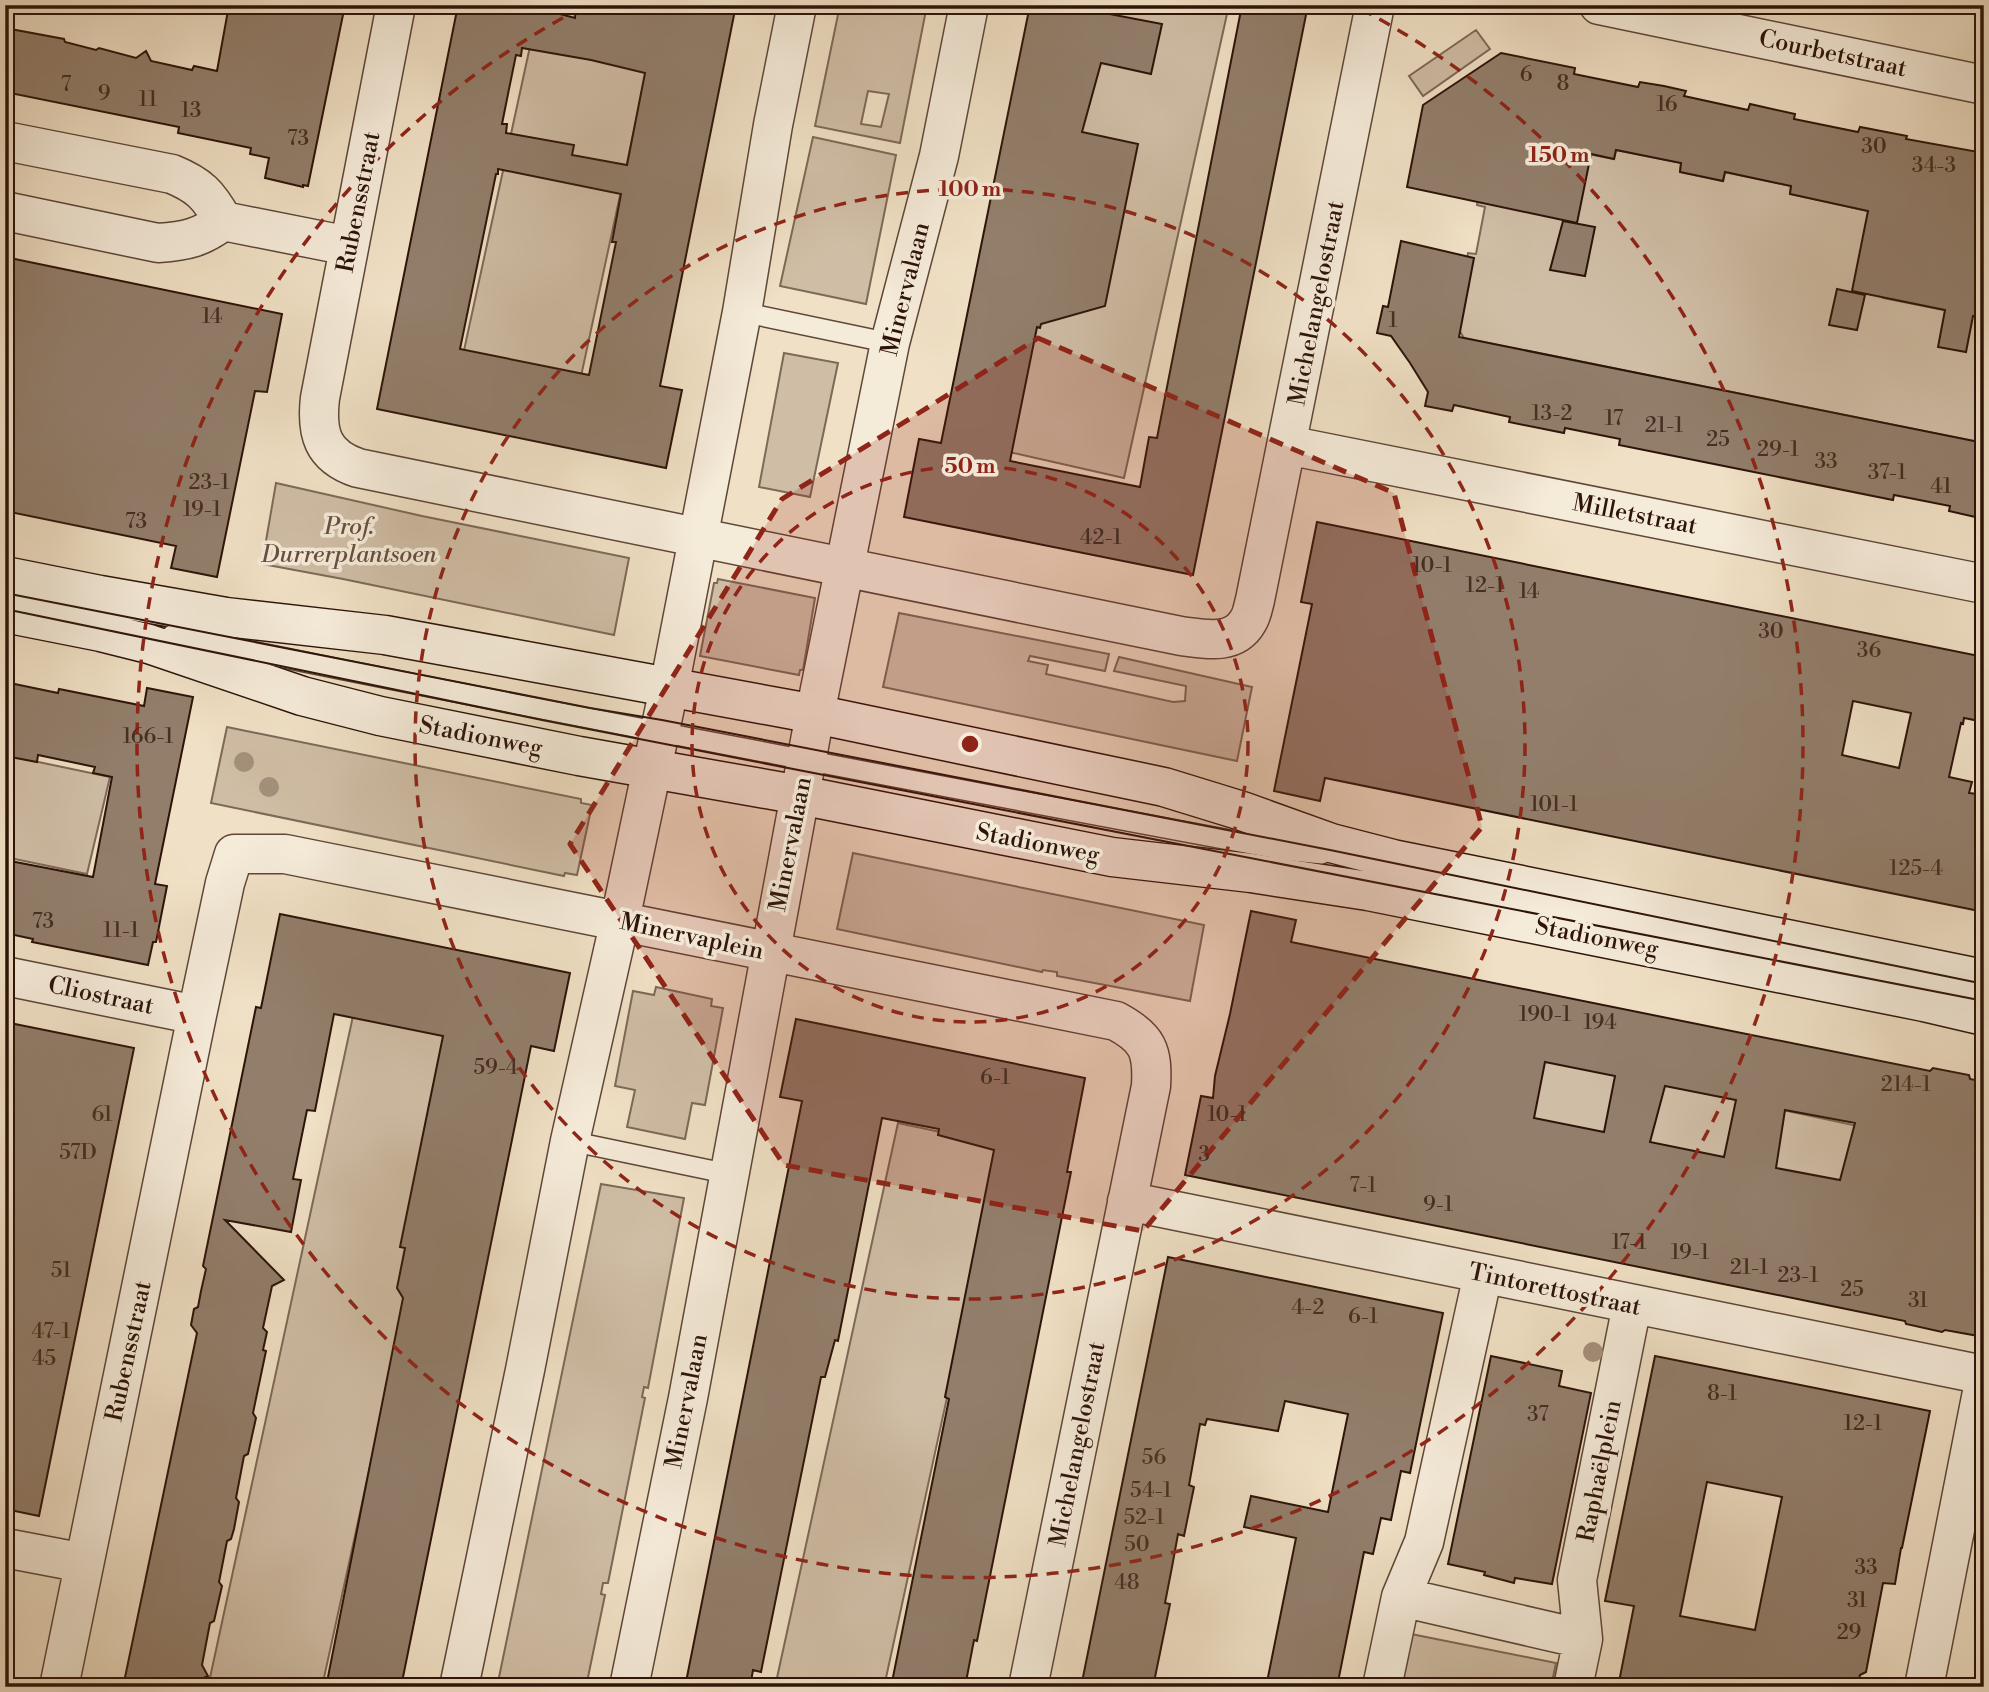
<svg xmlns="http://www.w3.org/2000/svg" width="1989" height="1692" font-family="'Libre Bodoni',serif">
<rect width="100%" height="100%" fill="#f0e0c5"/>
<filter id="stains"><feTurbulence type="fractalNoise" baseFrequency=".00286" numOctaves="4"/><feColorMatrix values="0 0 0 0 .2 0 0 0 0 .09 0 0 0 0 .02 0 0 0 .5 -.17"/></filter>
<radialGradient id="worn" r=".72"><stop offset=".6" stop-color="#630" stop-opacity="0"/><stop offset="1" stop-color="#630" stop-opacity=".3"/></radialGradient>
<path fill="#cfbda5" stroke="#7e6857" stroke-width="2" fill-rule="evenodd" d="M 539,5 L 661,5 L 580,381 L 463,355 Z
M 840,5 L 927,5 L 900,143 L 815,126 ZM 868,91 L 889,94 L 881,127 L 861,124 Z
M 1108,5 L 1229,5 L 1124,478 L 1009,452 Z
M 1476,30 L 1490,49 L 1423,96 L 1409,76 Z
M 813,137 L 896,155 L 866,304 L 780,286 Z
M 1568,150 L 1614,159 L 1616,150 L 1681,163 L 1680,172 L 1723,181 L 1725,172 L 1791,186 L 1790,194 L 1900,218 L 1883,298 L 1984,318 L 1984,443 L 1464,338 L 1454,322 L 1468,289 L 1469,284 L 1462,282 L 1468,253 L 1476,254 L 1485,207 L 1477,205 L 1483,176 Z
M 784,353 L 838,363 L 810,497 L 759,487 Z
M 276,483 L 422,516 L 629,558 L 614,635 L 343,579 L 262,564 Z
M 718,579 L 815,598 L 803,670 L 800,670 L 799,675 L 700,656 L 714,583 L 717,583 Z
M 899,613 L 1109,654 L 1105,671 L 1030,656 L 1028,661 L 1048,665 L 1046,674 L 1173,702 L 1185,701 L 1186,686 L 1114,671 L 1119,657 L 1252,687 L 1237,761 L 883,687 Z
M 227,727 L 581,799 L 581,803 L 592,805 L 577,875 L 565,873 L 564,876 L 211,803 Z
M 5,755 L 110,777 L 87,874 L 5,857 Z
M 853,853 L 1204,925 L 1190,1001 L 1057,976 L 1057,972 L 1043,970 L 1042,972 L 837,929 Z
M 656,987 L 712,999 L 711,1006 L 723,1008 L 705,1105 L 692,1103 L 685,1139 L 627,1127 L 635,1090 L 615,1086 L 633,991 L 654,995 Z
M 1314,1010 L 1984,1153 L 1984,1262 L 1292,1114 Z
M 353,1016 L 463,1040 L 322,1687 L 208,1687 Z
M 898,1123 L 1002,1145 L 884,1687 L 775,1687 Z
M 601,1184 L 684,1198 L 648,1388 L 644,1387 L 642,1397 L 645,1398 L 608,1583 L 603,1583 L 601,1594 L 605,1595 L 586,1687 L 497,1687 Z
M 1411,1634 L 1556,1663 L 1551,1687 L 1400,1687 Z"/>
<path fill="#927e6b" stroke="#2d1309" stroke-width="2" fill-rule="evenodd" d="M 229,5 L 345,5 L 308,186 L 303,185 L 303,187 L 265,178 L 269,158 L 250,154 L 251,148 L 178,133 L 179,127 L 5,92 L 5,28 L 64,39 L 65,42 L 96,50 L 99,48 L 136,58 L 146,51 L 151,61 L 192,70 L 194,66 L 217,71 Z
M 458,5 L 526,5 L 575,18 L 576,5 L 736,5 L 660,386 L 682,390 L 666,468 L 377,409 ZM 522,48 L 591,60 L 645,73 L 627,165 L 572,155 L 574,145 L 506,133 L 507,124 L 502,124 L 509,89 L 516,55 L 521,56 ZM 498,169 L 621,194 L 612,242 L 616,242 L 589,375 L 460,349 L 496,174 L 498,174 Z
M 1030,5 L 1105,5 L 1104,13 L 1162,24 L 1151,74 L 1101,63 L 1082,132 L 1138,144 L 1105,306 L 1041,324 L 1040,328 L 1037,327 L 1010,461 L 1140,487 L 1149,437 L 1157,438 L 1242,5 L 1308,5 L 1193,575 L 904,517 L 919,439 L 941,443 Z
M 1501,53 L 1575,68 L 1574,74 L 1638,87 L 1640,82 L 1664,86 L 1686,91 L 1684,96 L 1748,110 L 1750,104 L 1795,114 L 1794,119 L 1858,132 L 1860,127 L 1907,136 L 1906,139 L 1984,153 L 1984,318 L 1973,316 L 1966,352 L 1938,347 L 1945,310 L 1852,291 L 1868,211 L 1790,194 L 1791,186 L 1725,172 L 1723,181 L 1680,172 L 1681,163 L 1616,150 L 1614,159 L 1591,154 L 1577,223 L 1407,187 L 1423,105 Z
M 1563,221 L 1595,227 L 1585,276 L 1550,270 Z
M 1401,241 L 1474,258 L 1459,337 L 1984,443 L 1984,519 L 1949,511 L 1950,506 L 1894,495 L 1893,500 L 1729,467 L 1619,445 L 1620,439 L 1565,428 L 1564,433 L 1509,422 L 1510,417 L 1454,405 L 1452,411 L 1425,406 L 1428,392 L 1410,363 L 1391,336 L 1377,333 L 1383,306 L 1388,307 Z
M 5,257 L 282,314 L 267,392 L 255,391 L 217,577 L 171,568 L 176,546 L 5,511 Z
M 1837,289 L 1865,295 L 1857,330 L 1829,325 Z
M 1317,522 L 1984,657 L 1984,722 L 1964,718 L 1963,724 L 1961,723 L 1949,777 L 1972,782 L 1969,793 L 1984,795 L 1984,912 L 1325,778 L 1320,801 L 1274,791 L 1312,604 L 1301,602 ZM 1853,701 L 1911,713 L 1899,768 L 1842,755 Z
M 5,682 L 58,693 L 59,689 L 144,706 L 147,688 L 193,697 L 155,884 L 167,886 L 156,942 L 153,942 L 148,965 L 32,942 L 33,939 L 5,933 L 5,860 L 93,877 L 112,777 L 93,773 L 95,767 L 38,755 L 37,762 L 5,756 Z
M 1251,911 L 1296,920 L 1291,942 L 1930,1071 L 1933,1068 L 1969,1075 L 1970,1079 L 1984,1082 L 1984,1337 L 1945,1330 L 1942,1332 L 1906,1324 L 1905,1321 L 1817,1303 L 1185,1175 L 1201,1096 L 1213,1098 L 1215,1076 L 1230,1014 ZM 1545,1062 L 1615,1076 L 1604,1132 L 1534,1118 ZM 1665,1086 L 1736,1100 L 1724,1157 L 1650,1142 ZM 1785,1110 L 1855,1123 L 1840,1180 L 1776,1168 Z
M 280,914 L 570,973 L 554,1051 L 531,1046 L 401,1687 L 326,1687 L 403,1298 L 397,1288 L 405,1248 L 400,1247 L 443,1036 L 334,1014 L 315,1111 L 307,1110 L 293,1179 L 301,1180 L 291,1232 L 225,1220 L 284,1280 L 272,1286 L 263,1328 L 267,1332 L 263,1350 L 266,1351 L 253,1413 L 256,1418 L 248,1454 L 244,1456 L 236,1498 L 239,1502 L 234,1529 L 231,1539 L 227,1541 L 219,1582 L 222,1586 L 214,1621 L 210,1623 L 202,1665 L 208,1676 L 199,1680 L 197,1687 L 123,1687 L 197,1333 L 191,1325 L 194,1309 L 198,1307 L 201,1291 L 206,1269 L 203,1266 L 256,1007 L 261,1008 Z
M 796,1019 L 1085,1078 L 1067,1172 L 1071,1172 L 977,1641 L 974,1640 L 965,1687 L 891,1687 L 949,1399 L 945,1397 L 994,1150 L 938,1135 L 939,1129 L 882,1118 L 838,1341 L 835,1340 L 825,1377 L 821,1377 L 761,1672 L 753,1670 L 750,1687 L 685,1687 L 802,1101 L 780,1097 Z
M 5,1022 L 134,1048 L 39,1516 L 5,1509 Z
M 1168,1257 L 1443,1313 L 1410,1473 L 1401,1471 L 1391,1520 L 1381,1518 L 1373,1554 L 1364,1552 L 1337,1687 L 1266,1687 L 1296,1538 L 1244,1527 L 1251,1496 L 1328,1512 L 1348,1414 L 1285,1401 L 1278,1431 L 1207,1419 L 1205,1425 L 1200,1424 L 1189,1485 L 1194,1487 L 1184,1536 L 1178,1534 L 1172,1567 L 1165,1603 L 1170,1604 L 1153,1687 L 1081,1687 Z
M 1491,1356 L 1562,1371 L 1559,1386 L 1591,1393 L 1552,1584 L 1515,1578 L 1514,1583 L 1484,1575 L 1485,1572 L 1448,1564 Z
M 1655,1356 L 1930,1411 L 1902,1548 L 1901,1548 L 1895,1584 L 1883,1583 L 1866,1672 L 1860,1675 L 1857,1687 L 1618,1687 L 1634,1606 L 1605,1601 ZM 1707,1482 L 1782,1497 L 1755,1630 L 1680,1616 Z"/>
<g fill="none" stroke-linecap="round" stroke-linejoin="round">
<g stroke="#5e4638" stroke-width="22">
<path id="lane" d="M 742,312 L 890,343
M 172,635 C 542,711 912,781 1283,850 L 1322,854
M 570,1141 L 729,1174"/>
</g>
<g stroke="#5e4638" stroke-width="41">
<path id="street" d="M 396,5 L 320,398 C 316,433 322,456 358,468 L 1181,636 C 1205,639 1234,646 1248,621 C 1252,615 1253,607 1255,600 L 1375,5
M 1599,5 L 1984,85
M 5,141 L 172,174 C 199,185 209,195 223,221
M 5,211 L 158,243 C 186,241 201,238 223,221 L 349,246
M 1287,445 L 1984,584
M 5,976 L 197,1015
M 1127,1201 L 1984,1375
M 5,1548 L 84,1563
M 1401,1597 L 1583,1639
M 59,1687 L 197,1015 L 225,883 L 234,854 L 285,854 L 1116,1021 C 1148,1038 1153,1051 1151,1086 L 1028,1687
M 459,1687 L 525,1370 L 570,1141 L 620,920 L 669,688 L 742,312 L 773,125 L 797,5
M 629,1687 L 688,1398 L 815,714 L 890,343 L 939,156 L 969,5
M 1382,1687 L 1401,1597 L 1424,1542 L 1483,1274
M 1573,1687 L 1583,1639 L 1577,1580 L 1632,1305
M 1924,1687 L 1984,1382"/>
</g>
<g stroke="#2d1309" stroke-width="41">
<path id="secondary" d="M 5,576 L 100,595 L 226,617 L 385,635 L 815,714 L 1164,787 L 1242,811 L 1331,843 L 1393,859 L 1984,979
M 5,613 L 101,632 L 149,644 L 302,696 L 380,716 L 579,756 L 800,795 L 1112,857 L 1251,873 L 1368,891 L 1924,1002 L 1984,1016"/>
</g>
<use href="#lane" stroke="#f5ebd9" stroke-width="19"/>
<use href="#street" stroke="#f5ebd9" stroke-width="38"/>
<use href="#secondary" stroke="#f5ebd9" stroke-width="38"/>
<path stroke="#2d1309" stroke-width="2" d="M 5,593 L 590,708 L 662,720 L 1330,850 L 1984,984
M 5,609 L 542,720 L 1984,1001"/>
</g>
<g fill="#a4907c">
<circle cx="244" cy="762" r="10"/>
<circle cx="269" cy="787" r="10"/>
<circle cx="1593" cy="1352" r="10"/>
</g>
<path fill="#8f2418" fill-opacity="0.2" stroke="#8f2418" stroke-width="5" stroke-dasharray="14 9" stroke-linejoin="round" d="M 1038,338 L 1394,493 L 1482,827 L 1143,1231 L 784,1165 L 570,844 L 782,499 Z"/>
<g fill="none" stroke="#8f2418" stroke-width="3.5" stroke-dasharray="12 9">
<circle cx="970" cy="744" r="278"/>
<circle cx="970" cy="744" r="555"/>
<path d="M1361 9A833 833 0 1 1 579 9"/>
</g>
<g text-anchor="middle" stroke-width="7" stroke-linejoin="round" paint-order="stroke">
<g font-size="21" fill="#462e22">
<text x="1526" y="81">6</text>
<text x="1563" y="90">8</text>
<text x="66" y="91">7</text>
<text x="104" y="100">9</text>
<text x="148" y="106">11</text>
<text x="1667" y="111">16</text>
<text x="191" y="117">13</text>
<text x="298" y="145">73</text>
<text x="1874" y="153">30</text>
<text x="1934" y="172">34-3</text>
<text x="212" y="323">14</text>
<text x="1393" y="327">1</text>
<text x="1552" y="420">13-2</text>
<text x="1614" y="425">17</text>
<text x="1664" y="432">21-1</text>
<text x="1718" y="446">25</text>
<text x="1778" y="456">29-1</text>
<text x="1826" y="468">33</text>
<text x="1887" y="479">37-1</text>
<text x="209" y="489">23-1</text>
<text x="1941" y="493">41</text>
<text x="202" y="516">19-1</text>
<text x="136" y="528">73</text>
<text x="1101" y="544">42-1</text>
<text x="1432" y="572">10-1</text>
<text x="1485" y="592">12-1</text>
<text x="1529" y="598">14</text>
<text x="1771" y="638">30</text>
<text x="1869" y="657">36</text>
<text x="148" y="743">166-1</text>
<text x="1554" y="811">101-1</text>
<text x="1916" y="875">125-4</text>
<text x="43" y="928">73</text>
<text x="121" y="937">11-1</text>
<text x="1545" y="1021">190-1</text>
<text x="1600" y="1029">194</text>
<text x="496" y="1074">59-4</text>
<text x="995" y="1084">6-1</text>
<text x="1906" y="1091">214-1</text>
<text x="102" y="1121">61</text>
<text x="1227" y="1121">10-1</text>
<text x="78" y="1159">57D</text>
<text x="1204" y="1161">3</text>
<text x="1363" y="1192">7-1</text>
<text x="1438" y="1211">9-1</text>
<text x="1629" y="1249">17-1</text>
<text x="1690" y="1259">19-1</text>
<text x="1749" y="1274">21-1</text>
<text x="61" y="1277">51</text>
<text x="1798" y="1282">23-1</text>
<text x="1852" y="1296">25</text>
<text x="1918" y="1307">31</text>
<text x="1308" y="1314">4-2</text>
<text x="1363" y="1323">6-1</text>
<text x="51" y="1338">47-1</text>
<text x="44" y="1365">45</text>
<text x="1722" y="1400">8-1</text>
<text x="1538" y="1421">37</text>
<text x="1863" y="1430">12-1</text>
<text x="1154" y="1464">56</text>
<text x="1151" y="1497">54-1</text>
<text x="1144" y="1524">52-1</text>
<text x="1137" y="1551">50</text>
<text x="1866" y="1574">33</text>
<text x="1127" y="1589">48</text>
<text x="1857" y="1607">31</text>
<text x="1849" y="1639">29</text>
</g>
<g font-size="24" fill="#2d1309" stroke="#f5ebd9">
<text transform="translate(1833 53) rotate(12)" y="8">Courbetstraat</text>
<text transform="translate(358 202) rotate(-79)" y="8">Rubensstraat</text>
<text transform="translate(905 289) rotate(-76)" y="8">Minervalaan</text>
<text transform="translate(1316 303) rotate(-79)" y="8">Michelangelostraat</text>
<text transform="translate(1635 514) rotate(11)" y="8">Milletstraat</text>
<text transform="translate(481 736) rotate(11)" y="8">Stadionweg</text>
<text transform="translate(1038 843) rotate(11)" y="8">Stadionweg</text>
<text transform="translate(790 844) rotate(-79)" y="8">Minervalaan</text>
<text transform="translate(692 936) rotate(12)" y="8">Minervaplein</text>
<text transform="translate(1597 937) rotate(11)" y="8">Stadionweg</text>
<text transform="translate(101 995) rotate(12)" y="8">Cliostraat</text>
<text transform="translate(1555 1289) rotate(12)" y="8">Tintorettostraat</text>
<text transform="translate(128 1351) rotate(-78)" y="8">Rubensstraat</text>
<text transform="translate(686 1401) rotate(-79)" y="8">Minervalaan</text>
<text transform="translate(1077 1444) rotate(-79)" y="8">Michelangelostraat</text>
<text transform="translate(1599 1471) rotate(-79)" y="8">Raphaëlplein</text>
</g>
<g font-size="24" font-style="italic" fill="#664e40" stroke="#f5ebd9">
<text x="349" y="534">Prof.<tspan x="349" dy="28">Durrerplantsoen</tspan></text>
</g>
</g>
<circle cx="970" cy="744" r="10" fill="#8f2418" stroke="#f5ebd9" stroke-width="3.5"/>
<g font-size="21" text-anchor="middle" font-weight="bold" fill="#8f2418" stroke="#f5ebd9" stroke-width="7" stroke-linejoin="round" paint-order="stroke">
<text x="1559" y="162">150 m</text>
<text x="970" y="196">100 m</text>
<text x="970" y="473">50 m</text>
</g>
<rect width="1989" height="1692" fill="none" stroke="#f0e0c5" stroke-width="28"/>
<rect x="7" y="7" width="1975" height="1678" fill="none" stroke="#2d1309" stroke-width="3.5"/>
<rect x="14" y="14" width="1961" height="1664" fill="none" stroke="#2d1309" stroke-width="2"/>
<rect width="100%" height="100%" filter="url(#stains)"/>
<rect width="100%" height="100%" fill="url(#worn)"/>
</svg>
